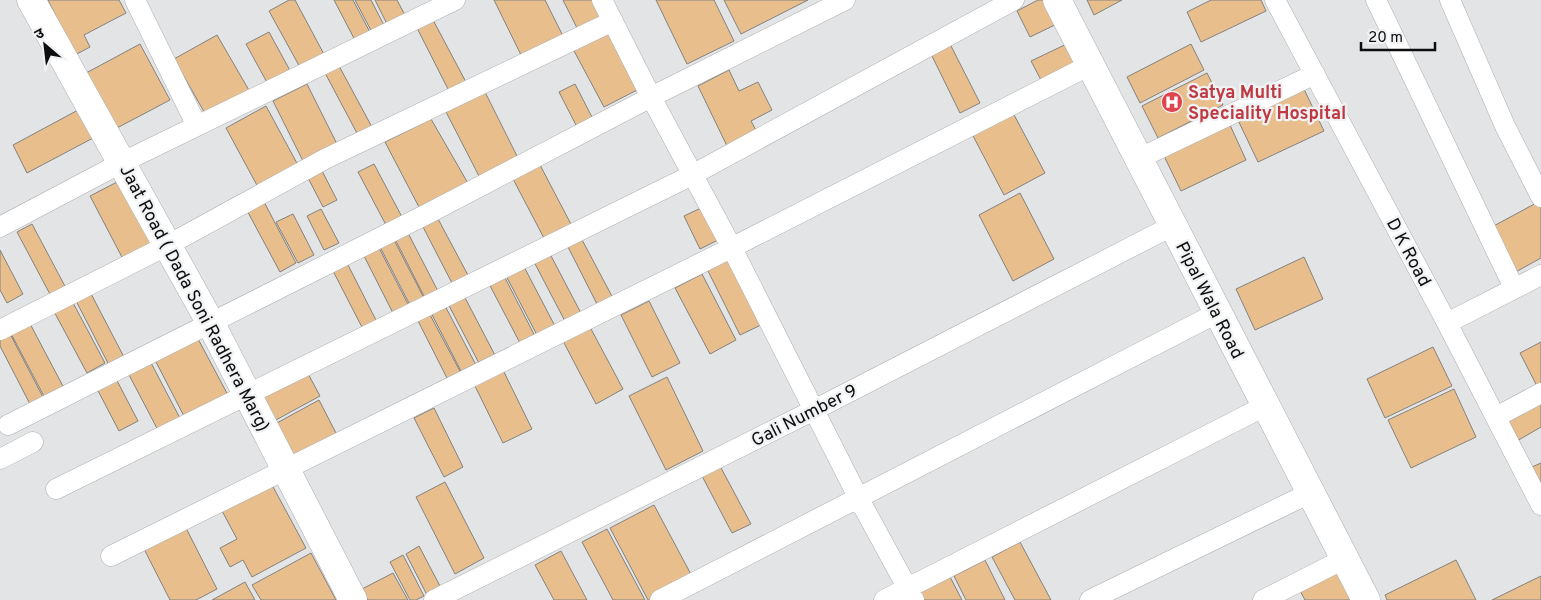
<svg xmlns="http://www.w3.org/2000/svg" width="1541" height="600" font-family="Overpass,'Noto Sans Devanagari',sans-serif">
<rect width="100%" height="100%" fill="#e3e4e6"/>
<path fill="#e8be8c" stroke="#838280" d="M 48,0 L 119,0 L 126,13 L 84,35 L 90,47 L 75,55 Z
M 289,0 L 295,0 L 326,58 L 302,71 L 269,11 Z
M 334,0 L 353,0 L 373,38 L 358,46 Z
M 355,0 L 371,0 L 387,31 L 375,38 Z
M 375,0 L 397,0 L 407,19 L 389,28 Z
M 494,0 L 545,0 L 563,36 L 522,57 Z
M 563,0 L 594,0 L 605,21 L 580,34 Z
M 656,0 L 714,0 L 734,41 L 687,64 Z
M 724,0 L 808,0 L 741,34 Z
M 1038,0 L 1055,0 L 1065,20 L 1030,37 L 1017,11 Z
M 1087,0 L 1122,0 L 1094,15 Z
M 1211,0 L 1261,0 L 1266,11 L 1201,42 L 1187,12 Z
M 432,18 L 467,84 L 450,93 L 416,26 Z
M 608,30 L 639,89 L 604,107 L 573,49 Z
M 269,32 L 293,76 L 270,88 L 246,44 Z
M 217,35 L 250,92 L 207,117 L 174,59 Z
M 1075,40 L 1084,59 L 1041,80 L 1031,61 Z
M 140,44 L 170,100 L 115,129 L 86,73 Z
M 950,44 L 980,103 L 960,113 L 931,54 Z
M 1191,44 L 1204,70 L 1140,103 L 1127,77 Z
M 338,64 L 373,129 L 359,137 L 324,71 Z
M 729,70 L 739,91 L 758,82 L 772,110 L 751,121 L 757,132 L 727,146 L 698,86 Z
M 1207,73 L 1223,105 L 1158,138 L 1142,106 Z
M 307,84 L 338,146 L 304,163 L 273,101 Z
M 575,84 L 593,119 L 577,127 L 559,92 Z
M 1302,85 L 1324,131 L 1258,162 L 1236,116 Z
M 483,88 L 519,160 L 480,178 L 444,108 Z
M 266,106 L 299,167 L 259,189 L 226,128 Z
M 80,109 L 95,137 L 27,173 L 13,145 Z
M 1012,111 L 1045,173 L 1004,195 L 971,132 Z
M 431,119 L 469,185 L 420,209 L 385,142 Z
M 1230,125 L 1246,160 L 1181,191 L 1164,156 Z
M 539,163 L 573,228 L 546,242 L 512,177 Z
M 374,164 L 402,217 L 386,225 L 358,172 Z
M 319,165 L 337,200 L 323,207 L 305,172 Z
M 121,180 L 155,245 L 124,261 L 90,196 Z
M 1020,193 L 1054,259 L 1013,281 L 979,215 Z
M 261,196 L 296,263 L 280,272 L 244,205 Z
M 1540,201 L 1541,204 L 1541,258 L 1512,274 L 1488,229 Z
M 701,208 L 718,240 L 700,249 L 684,216 Z
M 321,209 L 339,243 L 324,250 L 307,216 Z
M 293,214 L 314,255 L 298,263 L 276,222 Z
M 437,217 L 469,277 L 453,285 L 422,225 Z
M 32,224 L 67,290 L 52,298 L 17,232 Z
M 408,233 L 440,295 L 427,302 L 395,239 Z
M 580,236 L 614,300 L 599,308 L 566,243 Z
M 393,238 L 426,302 L 412,309 L 379,245 Z
M 377,244 L 411,310 L 396,319 L 362,252 Z
M 0,250 L 23,294 L 7,303 L 0,290 Z
M 549,252 L 583,317 L 567,325 L 533,260 Z
M 1304,257 L 1323,299 L 1255,330 L 1236,289 Z
M 728,259 L 761,325 L 740,335 L 707,269 Z
M 346,261 L 379,326 L 365,333 L 332,269 Z
M 521,261 L 556,328 L 538,337 L 503,270 Z
M 502,272 L 536,338 L 521,345 L 487,280 Z
M 702,274 L 736,340 L 710,354 L 675,288 Z
M 88,288 L 125,359 L 110,367 L 73,295 Z
M 461,290 L 497,359 L 481,367 L 445,298 Z
M 70,297 L 105,363 L 87,373 L 51,306 Z
M 442,300 L 476,365 L 462,373 L 428,307 Z
M 649,301 L 680,363 L 652,377 L 621,315 Z
M 427,309 L 462,375 L 449,382 L 415,315 Z
M 27,318 L 65,390 L 46,400 L 8,328 Z
M 590,327 L 623,389 L 596,404 L 563,341 Z
M 7,328 L 44,399 L 31,406 L 0,346 L 0,332 Z
M 197,337 L 229,397 L 186,420 L 155,360 Z
M 1541,342 L 1541,389 L 1539,390 L 1520,353 Z
M 1433,347 L 1452,386 L 1385,418 L 1367,379 Z
M 150,361 L 182,422 L 160,434 L 128,373 Z
M 305,368 L 320,396 L 274,421 L 259,393 Z
M 502,368 L 532,429 L 503,443 L 473,382 Z
M 113,373 L 138,421 L 119,431 L 94,383 Z
M 667,377 L 703,451 L 666,470 L 629,396 Z
M 1454,389 L 1476,437 L 1411,468 L 1388,420 Z
M 319,400 L 337,435 L 293,459 L 275,424 Z
M 1541,401 L 1541,427 L 1517,441 L 1506,421 Z
M 434,408 L 463,467 L 444,477 L 414,418 Z
M 1541,463 L 1541,484 L 1532,467 Z
M 720,466 L 751,524 L 732,533 L 702,476 Z
M 445,482 L 484,558 L 455,574 L 416,497 Z
M 271,483 L 306,548 L 252,577 L 243,560 L 230,567 L 220,548 L 237,539 L 221,509 Z
M 654,505 L 694,580 L 656,600 L 648,600 L 610,528 Z
M 186,528 L 217,589 L 196,600 L 170,600 L 144,549 Z
M 607,529 L 645,600 L 613,600 L 582,542 Z
M 1020,542 L 1051,600 L 1015,600 L 992,557 Z
M 419,546 L 441,588 L 427,595 L 406,554 Z
M 561,551 L 587,600 L 554,600 L 535,565 Z
M 311,553 L 336,600 L 261,600 L 252,585 Z
M 403,555 L 424,596 L 416,600 L 410,600 L 390,562 Z
M 985,560 L 1005,600 L 966,600 L 954,576 Z
M 1456,560 L 1476,600 L 1387,600 L 1385,595 Z
M 1341,567 L 1357,600 L 1305,600 L 1298,587 Z
M 393,573 L 408,600 L 368,600 L 362,589 Z
M 948,573 L 962,600 L 924,600 L 918,589 Z
M 1541,576 L 1541,600 L 1492,600 Z
M 245,582 L 255,600 L 212,600 Z"/>
<g fill="none" stroke-linecap="round" stroke-linejoin="round">
<g stroke="#acaeaf" stroke-width="21">
<path id="street" d="M 135,0 L 197,126
M 602,0 L 651,97 L 732,248 L 859,499 L 914,600
M 1275,0 L 1447,323 L 1541,505
M 1376,0 L 1514,288
M 1450,0 L 1505,126 L 1541,197
M 1138,159 L 1315,74
M 0,227 L 123,162 L 455,0
M 1447,323 L 1541,275
M 0,330 L 168,245 L 325,159 L 613,21
M 1496,417 L 1541,393
M 8,425 L 429,213 L 659,93 L 845,0
M 0,459 L 33,442
M 56,489 L 692,175 L 1014,0
M 111,556 L 727,250 L 1090,65
M 434,600 L 814,410 L 1172,226
M 660,600 L 1217,313
M 884,600 L 1265,406
M 1090,600 L 1310,493
M 1263,600 L 1344,559"/>
</g>
<g stroke="#acaeaf" stroke-width="29">
<path id="secondary" d="M 31,0 L 210,322 L 353,600
M 1057,0 L 1366,600"/>
</g>
<use href="#street" stroke="#fff" stroke-width="20"/>
<use href="#secondary" stroke="#fff" stroke-width="28"/>
</g>
<defs>
<g id="hospital-disc" transform="scale(1.125)"><circle r="9.5" fill="#e0444e" stroke="#f0f2f3"/><path d="M-5-5h3v3.5h4V-5h3V5h-3V1.5h-4V5h-3Z" fill="#fff"/></g>
</defs>
<g fill-rule="evenodd">
<use href="#hospital-disc" x="1172" y="102"/>
</g>
<g text-anchor="middle" stroke-width="4.5" stroke-linejoin="round" paint-order="stroke">
<g font-size="18" font-weight="bold" fill="#be3a42" stroke="#f0f2f3" text-anchor="start">
<text x="1188" y="98">Satya Multi<tspan x="1188" dy="21">Speciality Hospital</tspan></text>
</g>
<g font-size="18" fill="#0d0e0f" stroke="#f0f2f3">
<text transform="translate(1409 252) rotate(62)" y="6">D K Road</text>
<text transform="translate(195 298) rotate(62)" y="6">Jaat Road ( Dada Soni Radhera Marg)</text>
<text transform="translate(1210 300) rotate(63)" y="6">Pipal Wala Road</text>
<text transform="translate(804 415) rotate(-27)" y="6">Gali Number 9</text>
</g>
</g>
<g transform="translate(45 45) rotate(332)" stroke="#f0f2f3" stroke-width="4" paint-order="stroke">
<path d="M0-4L9 19L0 12L-9 19Z" fill="#0d0e0f"/>
<text y="-8" font-size="14" font-weight="bold" text-anchor="middle" fill="#0d0e0f">उ</text>
</g>
<path d="M1361 42v8h74v-8" fill="none" stroke="#0d0e0f" stroke-width="2.5"/>
<text x="1368" y="42" font-size="15" fill="#0d0e0f" stroke="#f0f2f3" stroke-width="4" paint-order="stroke">20 m</text>
</svg>
